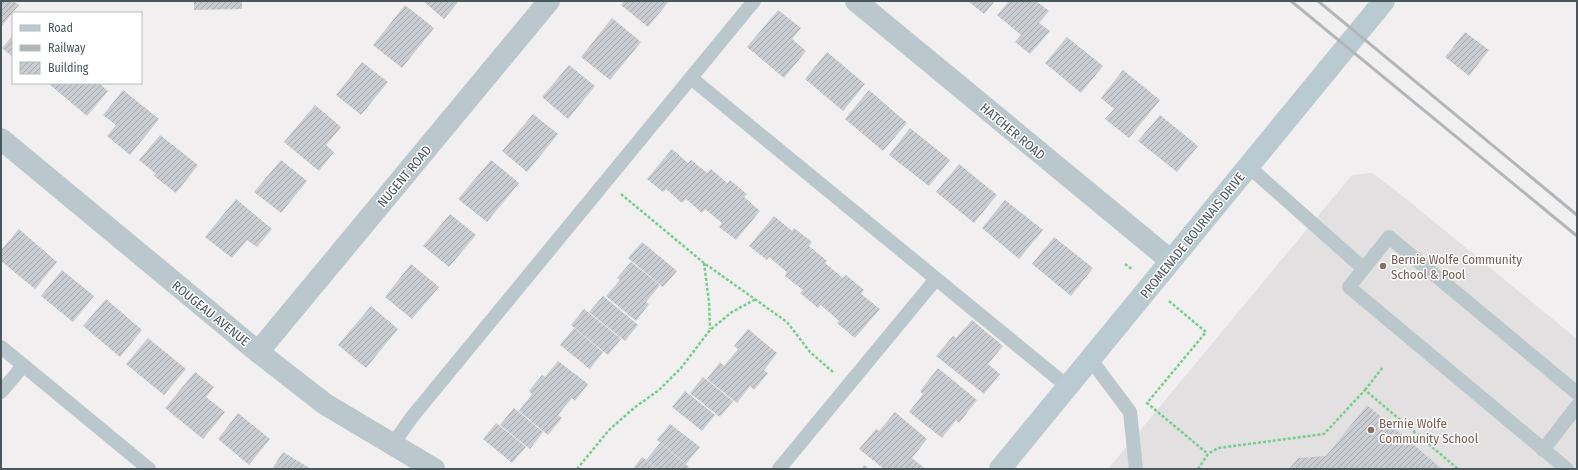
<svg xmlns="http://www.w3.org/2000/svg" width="1578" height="470" font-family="'Fira Sans Condensed',sans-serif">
<defs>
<pattern id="building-hatch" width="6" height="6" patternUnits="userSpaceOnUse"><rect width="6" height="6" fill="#c9cdd1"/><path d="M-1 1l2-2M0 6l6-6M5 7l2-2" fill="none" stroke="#a5a9ad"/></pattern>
</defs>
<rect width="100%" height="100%" fill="#f1efef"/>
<path fill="#e2e0e1" d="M 1372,173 L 1399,193 L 1577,339 L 1577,469 L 1108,469 L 1352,175 Z"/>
<path fill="url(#building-hatch)" d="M 1,1 L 13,1 L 19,5 L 1,27 Z
M 194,1 L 242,1 L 242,9 L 194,10 Z
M 423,1 L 459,1 L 444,19 Z
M 624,1 L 669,1 L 648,27 L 621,5 Z
M 968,1 L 995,1 L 984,14 Z
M 1009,1 L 1036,1 L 1049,11 L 1039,23 L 1050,31 L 1030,54 L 1015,42 L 1021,35 L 997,15 Z
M 405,5 L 434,28 L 402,68 L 373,45 Z
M 778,10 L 801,28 L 792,39 L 806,51 L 784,78 L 747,47 Z
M 612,18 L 641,42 L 610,80 L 581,57 Z
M 1465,32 L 1489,50 L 1469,76 L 1445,57 Z
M 13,35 L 13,57 L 2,48 Z
M 1067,37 L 1103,66 L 1081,93 L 1045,63 Z
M 827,52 L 865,84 L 843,111 L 805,79 Z
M 362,62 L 388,82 L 361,115 L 336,95 Z
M 569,65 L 595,86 L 568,119 L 542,97 Z
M 1123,70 L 1160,100 L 1129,138 L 1105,119 L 1114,109 L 1101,98 Z
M 50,83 L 99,83 L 108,91 L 87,116 L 49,84 Z
M 123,90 L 159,119 L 130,155 L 107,136 L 116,125 L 103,115 Z
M 869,90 L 907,123 L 883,151 L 845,119 Z
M 315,105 L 341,127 L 326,145 L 334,152 L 319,171 L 284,142 Z
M 533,114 L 558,134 L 527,172 L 502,151 Z
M 1160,115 L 1198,146 L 1177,172 L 1138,141 Z
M 910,128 L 950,160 L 929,186 L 889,155 Z
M 160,135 L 198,165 L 176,193 L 154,176 L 156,174 L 139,160 Z
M 672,149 L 688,163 L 691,160 L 707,173 L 711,169 L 727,183 L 718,195 L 730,180 L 747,194 L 744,197 L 760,211 L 736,240 L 719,227 L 722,223 L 705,209 L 702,213 L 686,199 L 682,203 L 666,189 L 663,192 L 647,179 Z
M 281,160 L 307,181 L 281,213 L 254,192 Z
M 491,160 L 519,183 L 487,222 L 458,199 Z
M 959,164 L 997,195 L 974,223 L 936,192 Z
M 236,199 L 272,229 L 257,247 L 247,240 L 232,258 L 205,237 Z
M 1005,200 L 1043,230 L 1019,259 L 982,228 Z
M 450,214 L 476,235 L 449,267 L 423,246 Z
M 774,216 L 792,231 L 794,228 L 812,242 L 809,246 L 827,261 L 825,263 L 843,278 L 846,275 L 864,290 L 861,294 L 880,309 L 855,338 L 837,323 L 839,321 L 821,305 L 818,308 L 800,293 L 803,290 L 785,276 L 787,272 L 769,257 L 767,260 L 749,246 Z
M 19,229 L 57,262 L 35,289 L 1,261 L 1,250 Z
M 1054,237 L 1093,268 L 1071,296 L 1032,264 Z
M 642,242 L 677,271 L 663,287 L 628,258 Z
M 631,262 L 660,285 L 646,302 L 649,304 L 636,321 L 606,296 L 620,280 L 617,278 Z
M 411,264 L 439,287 L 412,319 L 385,297 Z
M 62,270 L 94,296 L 73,322 L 41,296 Z
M 603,296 L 638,325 L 625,341 L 589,312 Z
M 106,299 L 142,330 L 120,357 L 83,326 Z
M 371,306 L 398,329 L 366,368 L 338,345 Z
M 584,309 L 621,339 L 608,355 L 571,325 Z
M 972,320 L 1003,346 L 988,364 L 1000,374 L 984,394 L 936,356 L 953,336 L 956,338 Z
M 574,328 L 603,352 L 590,369 L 560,345 Z
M 748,329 L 777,353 L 764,370 L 768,373 L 754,390 L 750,386 L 737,403 L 707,379 L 720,362 L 724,366 L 738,349 L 734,346 Z
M 148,338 L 186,369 L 164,395 L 126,364 Z
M 558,361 L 588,384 L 575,401 L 572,398 L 558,415 L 562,418 L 548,435 L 519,411 L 532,394 L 529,391 L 542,375 L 545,377 Z
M 938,368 L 977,400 L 959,423 L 956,420 L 942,438 L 909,412 L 923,394 L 920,391 Z
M 195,372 L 214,387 L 206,397 L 225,412 L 203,439 L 165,408 Z
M 703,377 L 733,401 L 720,417 L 690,393 Z
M 685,391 L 715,415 L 702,431 L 672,407 Z
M 1367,405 L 1442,469 L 1289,469 L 1298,458 L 1326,456 Z
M 514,408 L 543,432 L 530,449 L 500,425 Z
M 895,412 L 927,439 L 912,458 L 924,468 L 923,469 L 884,469 L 859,449 L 876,429 L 879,431 Z
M 238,413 L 270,439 L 249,465 L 218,439 Z
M 496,423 L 526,447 L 512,463 L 483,439 Z
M 670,424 L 700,447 L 686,464 L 657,440 Z
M 660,443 L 689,467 L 688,469 L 658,469 L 646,460 Z
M 283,452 L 311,469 L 272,469 Z
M 642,457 L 657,469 L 633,469 Z
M 864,465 L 869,469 L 861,469 Z"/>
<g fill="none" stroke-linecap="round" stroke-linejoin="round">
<path stroke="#74ce8e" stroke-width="2.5" stroke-dasharray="3 2" stroke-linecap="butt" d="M 621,194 L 704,263 L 787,322 L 810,352 L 833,372
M 704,263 L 709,302 L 710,329
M 1125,264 L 1133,270
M 1169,301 L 1206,332 L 1147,403 L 1208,454
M 1365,390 L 1383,367
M 577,469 L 609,430 L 634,408 L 659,390 L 681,368 L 710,330 L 732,312 L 756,299
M 1198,469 L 1208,454 L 1218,448 L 1324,434 L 1365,390 L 1458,469"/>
<path stroke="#bac7cc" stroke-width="14" d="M 691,78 L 1067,386
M 1248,166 L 1363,268
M 1,347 L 149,469
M 1091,360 L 1130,412 L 1136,469
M 1,392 L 23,366
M 393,444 L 412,417 L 754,1
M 1543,450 L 1577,406
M 779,469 L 936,279
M 1567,469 L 1349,287 L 1389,237 L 1577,393"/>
<path stroke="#bac7cc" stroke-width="22" d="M 856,1 L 1170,260
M 1,139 L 258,352 L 325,404 L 434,469
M 258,352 L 549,1"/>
<path stroke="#bacad1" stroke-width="22" d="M 1000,469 L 1384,1"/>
<path stroke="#b1b6b9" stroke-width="3" d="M 1291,1 L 1577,236
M 1318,1 L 1577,215"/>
</g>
<g fill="#8d6e63" stroke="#fff" stroke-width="1.5">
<circle cx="1383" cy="266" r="4"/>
<circle cx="1371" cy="430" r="4"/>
</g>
<g text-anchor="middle" stroke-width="3" stroke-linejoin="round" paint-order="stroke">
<g font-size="13" fill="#47575c" stroke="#fff">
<text transform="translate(1013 131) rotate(40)" y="5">HATCHER ROAD</text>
<text transform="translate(404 176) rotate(-50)" y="5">NUGENT ROAD</text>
<text transform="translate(1192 235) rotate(-51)" y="5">PROMENADE BOURNAIS DRIVE</text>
<text transform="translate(211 313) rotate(39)" y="5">ROUGEAU AVENUE</text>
</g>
<g font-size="13" fill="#785e54" stroke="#fff" text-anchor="start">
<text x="1391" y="264">Bernie Wolfe Community<tspan x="1391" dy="15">School &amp; Pool</tspan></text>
<text x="1379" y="428">Bernie Wolfe<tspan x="1379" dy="15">Community School</tspan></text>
</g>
</g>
<rect width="1578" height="470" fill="none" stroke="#47575c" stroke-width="4"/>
<rect x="12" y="12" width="130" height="72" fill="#ffffff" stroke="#b5bcbe"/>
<rect x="20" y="25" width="20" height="6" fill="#bacad1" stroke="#b5bcbe"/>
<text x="48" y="32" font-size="12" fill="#47575c">Road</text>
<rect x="20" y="45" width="20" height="6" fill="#b1b6b9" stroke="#b5bcbe"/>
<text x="48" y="52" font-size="12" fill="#47575c">Railway</text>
<rect x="20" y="62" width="20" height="12" fill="url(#building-hatch)" stroke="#b5bcbe"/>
<text x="48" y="72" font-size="12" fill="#47575c">Building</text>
</svg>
